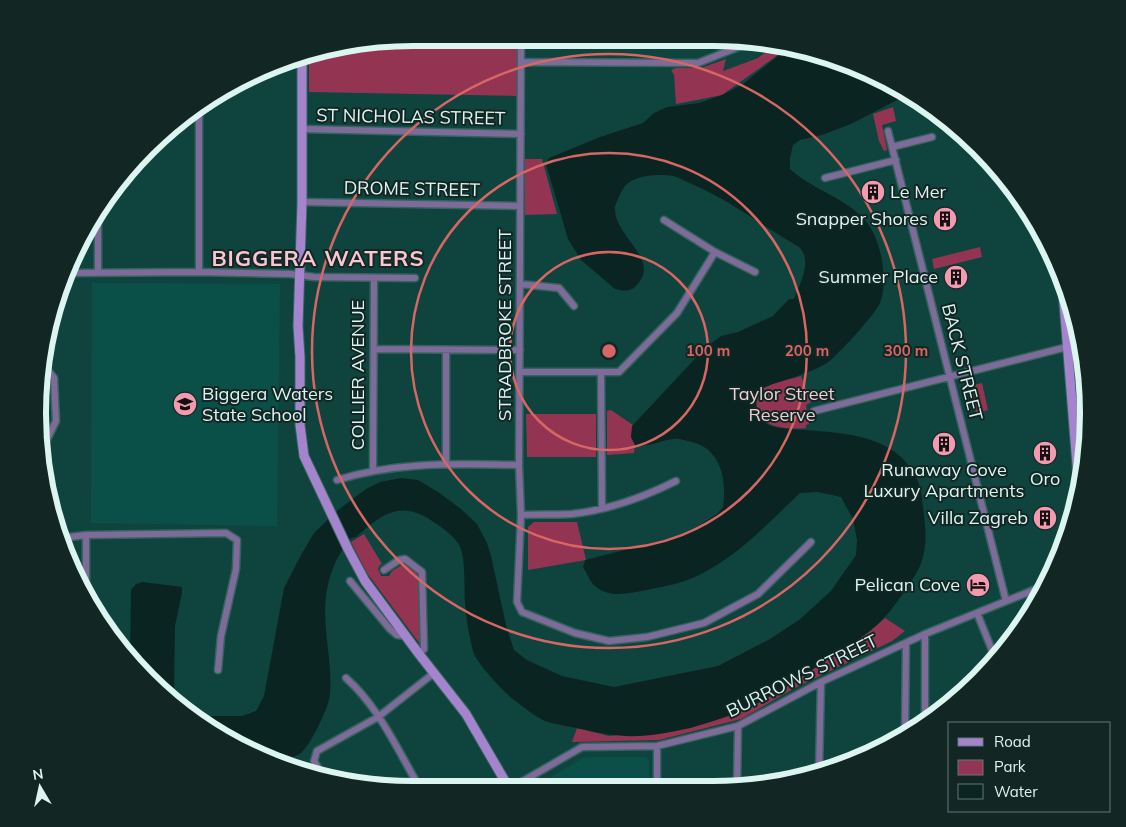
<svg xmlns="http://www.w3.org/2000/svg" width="1126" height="827" font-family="Mulish,sans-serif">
<rect width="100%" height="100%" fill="#0f443e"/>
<path fill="#0a5049" d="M 92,283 L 280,284 L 277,526 L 91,523 Z
M 593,757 L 646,757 L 649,761 L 649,787 L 533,788 L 583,758 Z"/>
<path fill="#933552" d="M 414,38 L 519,38 L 518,96 L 309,92 L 309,53 L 316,50 Z
M 782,47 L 789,47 L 722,95 L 676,104 L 674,75 L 671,70 L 676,68 L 701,68 L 726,59 L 723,71 L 758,58 L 763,54 Z
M 893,107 L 896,121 L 882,125 L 887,150 L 884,151 L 879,141 L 873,114 Z
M 525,159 L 542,159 L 557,214 L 525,215 Z
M 980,247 L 982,257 L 934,269 L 932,259 Z
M 1066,292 L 1076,316 L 1088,389 L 1084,469 L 1070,347 Z
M 801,376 L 811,402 L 806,405 L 809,424 L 806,425 L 806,428 C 787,430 754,428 757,401 C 757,395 762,388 768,386 C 776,381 791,380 801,376 Z
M 982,383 L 988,410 L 976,413 L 969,386 Z
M 611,410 L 633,425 L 631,437 L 635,445 L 634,453 L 607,455 L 607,411 Z
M 526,414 L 596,414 L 596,457 L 527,457 Z
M 534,522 L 577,522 L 586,560 L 528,570 L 528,527 Z
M 364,534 L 382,564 L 380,565 L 378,569 L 381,576 L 389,576 L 392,571 L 405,563 L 417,572 L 419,580 L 420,644 L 367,573 L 351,542 Z
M 885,618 L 905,631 L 892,641 L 793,689 L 741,719 L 659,740 L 572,742 L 577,728 L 609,736 L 691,728 L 735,713 L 787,686 L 869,632 Z"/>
<path fill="#0a2521" d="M 789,47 L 810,50 L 912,97 L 901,98 L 851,124 L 822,135 L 800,140 L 793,145 L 790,158 L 790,169 C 813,190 844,197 865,220 C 881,237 889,282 880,303 C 874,316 838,355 827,363 C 807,375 784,379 763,388 C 751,400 754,421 772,426 C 782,429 793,429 804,430 C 845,433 895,435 916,477 C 922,489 922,501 924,514 C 926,532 927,549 920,566 C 916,576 891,612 883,619 C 870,633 852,643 836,654 C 803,675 770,700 734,714 C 704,725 672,734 640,736 C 613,737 596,732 571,727 C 563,725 553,724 545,721 C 536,717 526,709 518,703 C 507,696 476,663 473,651 C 469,636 466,619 465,603 C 464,588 466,557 459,545 C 454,536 443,528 435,523 C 402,499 383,513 356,537 L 351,538 C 337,555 329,573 326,596 C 322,629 333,662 330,695 C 329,707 310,746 301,753 C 297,757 278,762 272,760 C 243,754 217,732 192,716 L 242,716 L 256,711 L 264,696 L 284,588 L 301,555 L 314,533 L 338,510 L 366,489 L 380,482 L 401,478 L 418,480 L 438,492 L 461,509 L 477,524 L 487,543 L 491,556 L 506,625 L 514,650 L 527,660 L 562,676 L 614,687 L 718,666 L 770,639 L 799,620 L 831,591 L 856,555 L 857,540 L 853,519 L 841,497 L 818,492 L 800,493 C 765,526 731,564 685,581 C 673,585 659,587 647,590 C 631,593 609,599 595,586 C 590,582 587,573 583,567 L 585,560 L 684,535 L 717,514 L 723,507 C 727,479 721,447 688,441 C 683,440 677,438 673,439 C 657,441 654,447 635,445 L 631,437 L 632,426 L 705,348 L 721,336 L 738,332 L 773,316 L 789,299 L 794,299 C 800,283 813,261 799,247 C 764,227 731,201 694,185 C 687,182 680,178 673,176 C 659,174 640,175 628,183 C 624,186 620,194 618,199 C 617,202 614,206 615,210 C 616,238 662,260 636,286 C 631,292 622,291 615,289 L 581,260 L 568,239 L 546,164 L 549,158 L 600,137 L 643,123 L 654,113 L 667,107 L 699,103 L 722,95 L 743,84 Z
M 143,582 L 182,587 L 182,593 L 175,626 L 174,701 L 130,658 L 131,590 L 136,584 Z"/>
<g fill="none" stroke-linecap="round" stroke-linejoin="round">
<g stroke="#34645e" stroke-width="9">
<path id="minor" d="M 521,38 L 519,465 L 521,515 L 517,602 L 522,612 L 575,633 L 609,641 L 647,637 L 704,623 L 758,594 L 811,542
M 521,62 L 698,63 L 751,42
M 302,129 L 521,134
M 888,131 L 1006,601
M 892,147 L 932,137
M 825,178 L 896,160
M 302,202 L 520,206
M 664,220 L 715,252 L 755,272
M 199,272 L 199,106
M 67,273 L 199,272 L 290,274 L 314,277 L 415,278
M 98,273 L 98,214
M 520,284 L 559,288 L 574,306
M 374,349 L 520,350
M 446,350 L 446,464
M 44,355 L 47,351 L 47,335
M 520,372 L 619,372 L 677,313 L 715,252
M 601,372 L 602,508
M 814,411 L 1067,347
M 41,452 L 56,421 L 54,378 L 44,366
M 373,471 L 374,278
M 337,480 C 398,461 457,464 519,465
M 521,515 C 538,514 555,515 572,514 C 608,510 644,497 676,481
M 61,538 L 86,535 L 226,533 L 237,540 L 236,569 L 221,636 L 218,670
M 384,570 L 399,560 L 405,559 L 422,572 L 424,649 L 419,654
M 350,581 L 390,629 L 397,635 L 406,636
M 86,592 L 86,535
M 977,613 L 996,660
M 346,678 C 379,707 398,751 420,788
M 925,721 L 925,634
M 905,733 L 906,643
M 819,771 L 821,682
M 324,778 L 314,761 L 317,751 L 378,717 L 434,673
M 737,786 L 738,726
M 657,787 L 657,746
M 511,788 L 582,747 L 657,746 L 738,726 L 821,682 L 925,634 L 1046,585"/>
</g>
<g stroke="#34645e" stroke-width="11">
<path id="secondary" d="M 302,57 L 302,202 L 298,326 L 300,357 L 300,425 L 304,456 L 348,549 L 365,581 L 419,654 L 466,714 L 509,788
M 1062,279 L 1079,490"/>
</g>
<use href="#minor" stroke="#7f6b99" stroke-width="6"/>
<use href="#secondary" stroke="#a584ce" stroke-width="9"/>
</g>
<g fill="none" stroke="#d86664" stroke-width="2.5">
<circle cx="609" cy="351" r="99"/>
<circle cx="609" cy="351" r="198"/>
<circle cx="609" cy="351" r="297"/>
</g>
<defs>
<g id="building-disc" transform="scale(1.25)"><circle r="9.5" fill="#f29aaf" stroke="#122624"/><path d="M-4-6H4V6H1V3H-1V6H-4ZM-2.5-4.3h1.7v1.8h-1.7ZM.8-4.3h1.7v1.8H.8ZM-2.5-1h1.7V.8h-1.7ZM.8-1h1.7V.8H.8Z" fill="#111"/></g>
<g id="school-disc" transform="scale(1.25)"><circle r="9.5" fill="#f29aaf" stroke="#122624"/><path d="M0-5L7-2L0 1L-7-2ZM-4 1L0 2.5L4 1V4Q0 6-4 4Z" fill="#111"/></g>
<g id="hotel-disc" transform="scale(1.25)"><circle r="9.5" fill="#f29aaf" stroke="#122624"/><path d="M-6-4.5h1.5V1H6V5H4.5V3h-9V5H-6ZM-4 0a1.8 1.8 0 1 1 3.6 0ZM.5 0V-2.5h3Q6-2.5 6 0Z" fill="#111"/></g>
</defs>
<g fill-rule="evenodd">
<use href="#building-disc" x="873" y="192"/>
<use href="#building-disc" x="945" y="219"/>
<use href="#building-disc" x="956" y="277"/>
<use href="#school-disc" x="185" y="404"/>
<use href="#building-disc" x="944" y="444"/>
<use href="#building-disc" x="1045" y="453"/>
<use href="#building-disc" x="1045" y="518"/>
<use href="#hotel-disc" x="978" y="585"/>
</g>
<g text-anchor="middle" stroke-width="4" stroke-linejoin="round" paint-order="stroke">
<g font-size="18" fill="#dcf5f1" stroke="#122624">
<text transform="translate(411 117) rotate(1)" y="6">ST NICHOLAS STREET</text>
<text transform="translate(412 189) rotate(1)" y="6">DROME STREET</text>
<text transform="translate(505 325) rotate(-90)" y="6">STRADBROKE STREET</text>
<text transform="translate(962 362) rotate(76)" y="6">BACK STREET</text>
<text transform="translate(358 375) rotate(-90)" y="6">COLLIER AVENUE</text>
<text transform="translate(802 676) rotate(-26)" y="6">BURROWS STREET</text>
</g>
<g font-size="18" fill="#dcf5f1" stroke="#122624" text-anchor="end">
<text x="890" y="198" text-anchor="start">Le Mer</text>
<text x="928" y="225">Snapper Shores</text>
<text x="938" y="283">Summer Place</text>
<text x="202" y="400" text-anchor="start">Biggera Waters<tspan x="202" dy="21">State School</tspan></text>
<text x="944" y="476" text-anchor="middle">Runaway Cove<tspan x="944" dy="21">Luxury Apartments</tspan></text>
<text x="1045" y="485" text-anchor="middle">Oro</text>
<text x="1028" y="524">Villa Zagreb</text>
<text x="960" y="591">Pelican Cove</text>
</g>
<g font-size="18" fill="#f0cfd5" stroke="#122624">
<text x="782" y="400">Taylor Street<tspan x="782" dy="21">Reserve</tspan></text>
</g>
<g font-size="22" font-weight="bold" letter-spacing="1" fill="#f9c6d1" stroke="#122624">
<text x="318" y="266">BIGGERA WATERS</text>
</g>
</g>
<path d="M0 0H1126V827H0ZM413 46H713A367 367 0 0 1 1080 413V414A367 367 0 0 1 713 781H413A367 367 0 0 1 46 414V413A367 367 0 0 1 413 46Z" fill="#122624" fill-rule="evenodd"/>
<path fill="none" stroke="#dcf5f1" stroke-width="6" d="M413 46H713A367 367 0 0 1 1080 413V414A367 367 0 0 1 713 781H413A367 367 0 0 1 46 414V413A367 367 0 0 1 413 46Z"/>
<circle cx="609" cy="351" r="8" fill="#d86664" stroke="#122624" stroke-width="2.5"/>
<g font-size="15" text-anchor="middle" font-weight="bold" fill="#d86664" stroke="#122624" stroke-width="4" stroke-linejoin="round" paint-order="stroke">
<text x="708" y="356">100 m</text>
<text x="807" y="356">200 m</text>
<text x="906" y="356">300 m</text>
</g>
<rect x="948" y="722" width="162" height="90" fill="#122624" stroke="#637976"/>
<rect x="958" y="738" width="25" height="8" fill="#a584ce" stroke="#637976"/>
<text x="994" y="747" font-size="15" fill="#dcf5f1">Road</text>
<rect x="958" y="760" width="25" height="15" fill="#933552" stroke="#637976"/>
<text x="994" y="772" font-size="15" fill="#dcf5f1">Park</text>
<rect x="958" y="784" width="25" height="15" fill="#0a2521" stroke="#637976"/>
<text x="994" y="797" font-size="15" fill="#dcf5f1">Water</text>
<g transform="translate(40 787) rotate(351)" stroke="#122624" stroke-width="4" paint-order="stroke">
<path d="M0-4L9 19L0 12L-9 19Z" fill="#dcf5f1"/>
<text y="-8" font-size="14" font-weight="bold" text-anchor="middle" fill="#dcf5f1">N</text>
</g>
</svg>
